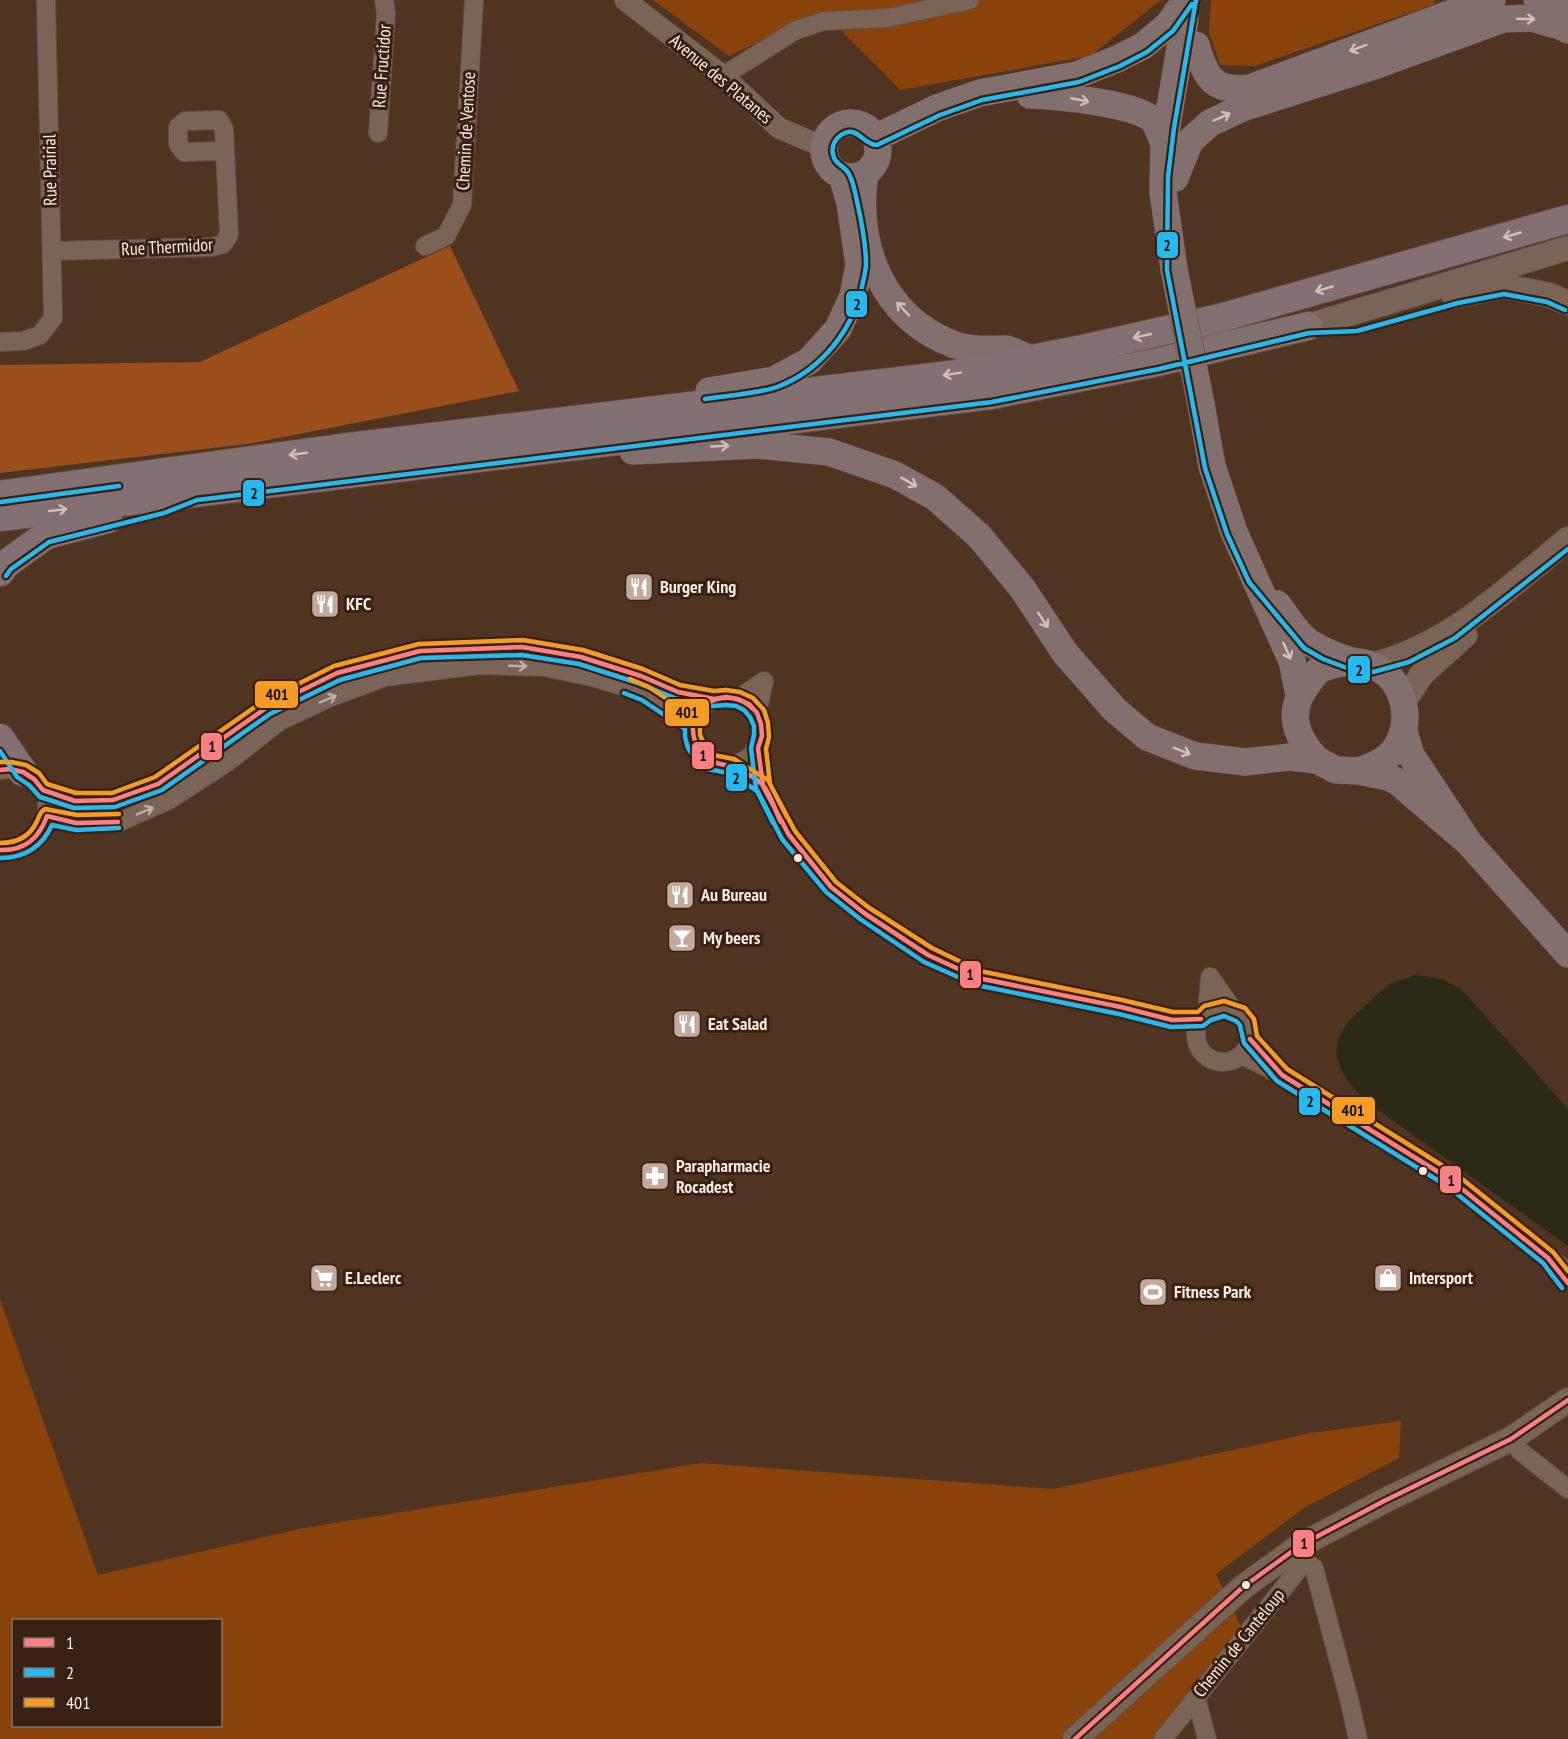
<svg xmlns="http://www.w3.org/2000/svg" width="1568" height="1739" font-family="'PT Sans Narrow',sans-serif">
<rect width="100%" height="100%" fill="#4f3421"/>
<path fill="#89420a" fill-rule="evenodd" d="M 653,0 L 1161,0 L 1090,56 L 900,90 L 823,12 L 729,56 Z
M 1211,0 L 1435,0 L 1433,5 L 1255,66 L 1220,65 L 1209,32 Z
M 0,1299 L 98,1575 L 304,1528 L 701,1463 L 1053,1489 L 1311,1433 L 1401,1421 L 1399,1458 L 1304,1508 L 1216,1574 L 1242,1629 L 1159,1739 L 0,1739 ZM 14,1620 L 220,1620 L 220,1726 L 14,1726 Z"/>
<path fill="#9a4e19" d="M 450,246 L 519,391 L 247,444 L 0,473 L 0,365 L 200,362 Z"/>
<path fill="#2b2916" d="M 1417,975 L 1442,979 L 1462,990 L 1568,1109 L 1568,1246 L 1370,1104 C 1331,1069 1322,1041 1366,1005 C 1375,998 1384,986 1395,982 C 1402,979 1410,977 1417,975 Z"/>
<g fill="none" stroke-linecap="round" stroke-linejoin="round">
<g stroke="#634f42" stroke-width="20">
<path id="minor" d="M 723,76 L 796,30 L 824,21 L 887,18 L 970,0
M 378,133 L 386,14 L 384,0
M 425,246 L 446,236 L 462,205 L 474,0
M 52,251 L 212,247 L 223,244 L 229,234 L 224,129 L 219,120 L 185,121 L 178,127 L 178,144 L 184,152 L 225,151
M 0,342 L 23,341 L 40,335 L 53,318 L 46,0
M693 731a34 34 0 1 1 68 0a34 34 0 1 1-68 0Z
M 738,699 L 764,681 L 757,713
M 758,748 L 763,786 L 770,801 L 789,835 L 831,887 L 864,913 L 928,955 L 978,978 L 1121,1007 L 1172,1020 L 1201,1019
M 0,770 L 10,769 L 28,775
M 43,790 L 75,801 L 113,800 L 158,784 L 266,708 L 337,673 L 420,651 L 522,647 L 581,657 L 641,676 L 678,692 L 714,699
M 47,816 L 76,823 L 119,822 L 169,800 L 229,761 L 280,721 L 331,697 L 385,677 L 479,665 L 544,667 L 592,677 L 645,693 L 693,725
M 0,850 C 29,853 48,832 47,804
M1196 1035a27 27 0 1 1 54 0a27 27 0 1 1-54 0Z
M 1207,1013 L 1210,977 L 1233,1010
M 1242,1055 L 1282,1075 L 1451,1180 L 1568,1272
M 1511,1439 L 1520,1451 L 1568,1489
M 1305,1561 L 1314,1568 L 1349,1699 L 1358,1739
M 1196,1698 L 1207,1739
M 1163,1739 L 1305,1561 L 1301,1545"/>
</g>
<g stroke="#634f42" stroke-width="22">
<path id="tertiary" d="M 625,0 L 723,76 L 779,128 L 814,143 L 825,143"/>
</g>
<g stroke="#634f42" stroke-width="26">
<path id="secondary" d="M 1454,296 L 1504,286 L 1549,295 L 1568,303
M 1308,326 L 1568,248
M 1372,665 C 1449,646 1508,588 1568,539
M 1404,701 L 1422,674 L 1465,635
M 1075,1739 L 1243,1587 L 1301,1545 L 1384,1501 L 1511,1439 L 1568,1400"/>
</g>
<g stroke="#634f42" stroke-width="28">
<path id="primary" d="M 1537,0 L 1551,2 L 1568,9
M 1196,45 C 1206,78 1212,92 1250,88 L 1479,3 L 1492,0
M 1030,95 C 1055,96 1138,103 1154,121 C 1158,127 1161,137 1164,143
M824 150a27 27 0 1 1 54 0a27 27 0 1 1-54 0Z
M 875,138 L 937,108 L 980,93 L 1077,75 L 1117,59 L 1143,46 L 1168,25 L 1186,0
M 865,173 C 854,245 882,318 955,345 C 973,351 987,349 1005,349 C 1013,350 1023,356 1031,359
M 1175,178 L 1190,141 L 1210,123 L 1242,108 L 1371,67 L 1503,19 L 1532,18 L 1560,26 L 1568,30
M 1174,269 L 1163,192 L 1164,143 L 1185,19
M 709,391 L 774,380 L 809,361 L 838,329 L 853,296 L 859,265 L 850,203 L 842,176
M 1201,404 L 1212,466 L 1234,532 L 1292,661 L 1299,695
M 633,451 L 758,445 L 829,452 L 895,475 L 935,497 L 979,536 L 1022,588 L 1065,653 L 1114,709 L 1147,737 L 1195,756 L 1245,762 L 1290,757 L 1317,760 L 1336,770 L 1359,771 L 1388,777 L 1398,782 L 1469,843
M 1277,604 C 1287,616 1297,635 1310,643 C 1322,650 1335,656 1348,660 C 1356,662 1364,662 1371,665 C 1405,678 1415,722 1394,750 C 1385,762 1372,766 1359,771
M 1404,732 L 1411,755 L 1469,843 L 1568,954
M 1317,760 C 1294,735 1286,711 1309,682 C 1312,679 1315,673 1318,671 C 1326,665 1341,664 1350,661"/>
</g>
<g stroke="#634f42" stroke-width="30">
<path id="trunk" d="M 0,495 L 355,446 L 950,375 L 1083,349 L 1220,318 L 1568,219
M 0,517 L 991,395 L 1158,362 L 1308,326
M 0,572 L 6,564 L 46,535 L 108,519
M 0,738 L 23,772"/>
</g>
<use href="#minor" stroke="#796457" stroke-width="18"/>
<use href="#tertiary" stroke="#796457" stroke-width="21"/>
<use href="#secondary" stroke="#796457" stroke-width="24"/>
<use href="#primary" stroke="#82706e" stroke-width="27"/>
<use href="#trunk" stroke="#827072" stroke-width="28"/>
<g stroke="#634f42" stroke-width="28" stroke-linecap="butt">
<path id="primary-bridge" d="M 1174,269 L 1201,404"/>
</g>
<use href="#primary-bridge" stroke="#82706e" stroke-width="27"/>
<g stroke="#382013" stroke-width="9">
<path id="bus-1" d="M 753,709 C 727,683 683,706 695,741 C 701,761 713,763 730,766 C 740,768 755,778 762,784 C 771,794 775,811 781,822
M 0,770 L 10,769 L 23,772 L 34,779 L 43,790 L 75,801 L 113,800 L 158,784 L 266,708 L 337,673 L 420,651 L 522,647 L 581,657 L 641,676 L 678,692 L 714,699 L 726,697 L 738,699 L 749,704 L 757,713 L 761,724 L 762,736 L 758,748 L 763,786 L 789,835 L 831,887 L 864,913 L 928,955 L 978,978 L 1121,1007 L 1172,1020 L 1201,1019
M 0,850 C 24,851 39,839 47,816 L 76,823 L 118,822
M 1250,1039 L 1282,1075 L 1451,1180 L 1548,1258 L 1568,1283
M 1075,1739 L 1243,1587 L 1301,1545 L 1384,1501 L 1511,1439 L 1568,1400"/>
</g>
<g stroke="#382013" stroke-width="9">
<path id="bus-2" d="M 1196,0 L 1174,128 L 1168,177 L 1167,270 L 1205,468 L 1227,534 L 1249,582 L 1304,648 L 1323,659 L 1347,668 L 1373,672 L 1409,662 L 1455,638 L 1568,549
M 705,399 C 725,396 760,393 777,387 C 822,370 854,329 863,282 C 864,277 866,270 866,264 C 866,246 861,219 857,201 C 855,193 853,178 847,171 C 842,165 834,163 833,154 C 831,147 835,139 841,135 C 857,124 863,145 877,145 L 940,115 L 982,100 L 1079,82 L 1120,66 L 1147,52 L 1173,31 L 1192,4
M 1,502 L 119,486
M 6,576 L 11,569 L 49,542 L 164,513 L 197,500 L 992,402 L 1159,369 L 1309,333 L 1357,331 L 1458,303 L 1504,294 L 1547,302 L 1565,310
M 624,693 L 642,700 L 685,729 L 685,737 L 688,748 L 696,760 L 707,769 L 729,773 L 757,791 L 773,823
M 0,751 L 17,777 L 29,785 L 40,797 L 74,808 L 115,807 L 162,790 L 270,714 L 340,680 L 421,658 L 522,655 L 579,664 L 638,683 L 677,699 L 713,706 L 726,705 L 736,706 L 744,710 L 750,717 L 754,726 L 754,735 L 751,748 L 756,788 L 782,839 L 826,892 L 860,919 L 924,962 L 976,985 L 1119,1014 L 1171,1027 L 1203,1026 L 1211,1020 L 1224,1016 L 1236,1021 L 1240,1025 L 1244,1043 L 1277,1081 L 1447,1186 L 1543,1263 L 1562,1288
M 0,858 C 24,858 42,847 52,825 L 76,830 L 119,828"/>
</g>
<g stroke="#382013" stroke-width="9">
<path id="bus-3" d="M 630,679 L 649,687 L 698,720 L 700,724 L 700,735 L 707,750 L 713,755 L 734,759 L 768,780 L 787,817
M 0,762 L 11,762 L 26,765 L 39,773 L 47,784 L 76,793 L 112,793 L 155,777 L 262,702 L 334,666 L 419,644 L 523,640 L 583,650 L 643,669 L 680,685 L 714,691 L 726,690 L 740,692 L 753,698 L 764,710 L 768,723 L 769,737 L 766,749 L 770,784 L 795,831 L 836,882 L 868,907 L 932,948 L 980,971 L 1122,1000 L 1173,1012 L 1198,1012 L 1204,1006 L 1224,1001 L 1245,1008 L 1254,1019 L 1257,1036 L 1287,1069 L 1456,1174 L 1553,1252 L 1568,1271
M 0,843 C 17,843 30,837 37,821 C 40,815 40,812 45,809 L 77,815 L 119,814"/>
</g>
<use href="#bus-1" stroke="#ff8083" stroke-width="4.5"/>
<use href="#bus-2" stroke="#25b9ef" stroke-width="4.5"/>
<use href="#bus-3" stroke="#f79b27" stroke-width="4.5"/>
</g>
<defs><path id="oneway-shaft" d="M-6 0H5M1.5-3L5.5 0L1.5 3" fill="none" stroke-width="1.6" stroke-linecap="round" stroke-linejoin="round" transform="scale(1.5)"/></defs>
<g stroke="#d3bfb7">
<use href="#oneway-shaft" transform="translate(1526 19) rotate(2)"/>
<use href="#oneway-shaft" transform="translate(1358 48) rotate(160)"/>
<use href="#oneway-shaft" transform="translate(1080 100) rotate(11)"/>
<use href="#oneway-shaft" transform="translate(1222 117) rotate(-24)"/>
<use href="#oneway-shaft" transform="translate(903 309) rotate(-133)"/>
<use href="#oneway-shaft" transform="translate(720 446) rotate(-3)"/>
<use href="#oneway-shaft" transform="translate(909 482) rotate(29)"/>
<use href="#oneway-shaft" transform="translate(1043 620) rotate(56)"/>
<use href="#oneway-shaft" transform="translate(1287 651) rotate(66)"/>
<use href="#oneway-shaft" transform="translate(1182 751) rotate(22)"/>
</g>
<g stroke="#d3bfb9">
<use href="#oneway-shaft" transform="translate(1512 235) rotate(164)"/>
<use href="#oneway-shaft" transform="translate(1324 289) rotate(164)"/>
<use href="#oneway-shaft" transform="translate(1142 336) rotate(167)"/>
<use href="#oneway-shaft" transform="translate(952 374) rotate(171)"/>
<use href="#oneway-shaft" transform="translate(298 454) rotate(172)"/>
<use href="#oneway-shaft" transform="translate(58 510) rotate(-7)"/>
</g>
<g stroke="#c2aea2">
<use href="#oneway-shaft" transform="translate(518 666) rotate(2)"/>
<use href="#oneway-shaft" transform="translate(328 699) rotate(-23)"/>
<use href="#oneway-shaft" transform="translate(145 811) rotate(-23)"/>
</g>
<defs>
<g id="restaurant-square" transform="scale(1.5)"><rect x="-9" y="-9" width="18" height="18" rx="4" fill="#c1aa9c" stroke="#382013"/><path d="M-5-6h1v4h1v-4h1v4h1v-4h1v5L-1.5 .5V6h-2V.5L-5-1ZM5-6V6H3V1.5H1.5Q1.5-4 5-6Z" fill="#fff"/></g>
<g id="bar-square" transform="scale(1.5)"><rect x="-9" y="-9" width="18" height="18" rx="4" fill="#c1aa9c" stroke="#382013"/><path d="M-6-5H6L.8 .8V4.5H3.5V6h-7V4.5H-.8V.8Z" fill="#fff"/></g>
<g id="pharmacy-square" transform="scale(1.5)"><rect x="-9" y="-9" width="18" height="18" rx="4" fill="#c1aa9c" stroke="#382013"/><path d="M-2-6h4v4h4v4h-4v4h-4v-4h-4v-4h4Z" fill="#fff"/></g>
<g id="supermarket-square" transform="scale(1.5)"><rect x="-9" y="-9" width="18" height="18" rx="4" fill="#c1aa9c" stroke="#382013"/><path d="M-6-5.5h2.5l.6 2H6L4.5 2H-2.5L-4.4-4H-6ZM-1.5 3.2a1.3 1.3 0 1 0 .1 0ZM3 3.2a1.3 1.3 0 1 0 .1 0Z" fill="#fff"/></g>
<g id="shop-square" transform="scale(1.5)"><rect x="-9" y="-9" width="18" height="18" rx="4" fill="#c1aa9c" stroke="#382013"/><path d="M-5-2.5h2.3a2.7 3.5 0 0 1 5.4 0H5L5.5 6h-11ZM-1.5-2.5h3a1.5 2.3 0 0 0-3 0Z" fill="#fff"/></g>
<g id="stadium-square" transform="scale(1.5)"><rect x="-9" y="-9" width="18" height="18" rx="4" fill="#c1aa9c" stroke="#382013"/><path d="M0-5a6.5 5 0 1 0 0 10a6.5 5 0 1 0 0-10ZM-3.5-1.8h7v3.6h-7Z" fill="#fff"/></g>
</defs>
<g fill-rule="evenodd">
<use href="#restaurant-square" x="639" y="587"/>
<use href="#restaurant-square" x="325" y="604"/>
<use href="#restaurant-square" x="680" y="895"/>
<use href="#bar-square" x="682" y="938"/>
<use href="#restaurant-square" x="687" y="1024"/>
<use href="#pharmacy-square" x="655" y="1176"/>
<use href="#supermarket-square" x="324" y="1278"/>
<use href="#shop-square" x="1388" y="1278"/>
<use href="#stadium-square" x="1153" y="1292"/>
</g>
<g fill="#feeadf" stroke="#382013" stroke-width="2">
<circle cx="798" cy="858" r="5"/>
<circle cx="1423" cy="1171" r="5"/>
<circle cx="1246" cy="1585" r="5"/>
</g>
<g text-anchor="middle" stroke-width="6" stroke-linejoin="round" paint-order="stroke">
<g font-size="18" fill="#feeadf" stroke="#382013">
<text transform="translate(382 66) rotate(-86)" y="6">Rue Fructidor</text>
<text transform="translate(721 79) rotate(40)" y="6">Avenue des Platanes</text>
<text transform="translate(466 131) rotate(-87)" y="6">Chemin de Ventose</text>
<text transform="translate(50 170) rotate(-91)" y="6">Rue Prairial</text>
<text transform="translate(167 247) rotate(-3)" y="6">Rue Thermidor</text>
<text transform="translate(1239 1643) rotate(-51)" y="6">Chemin de Canteloup</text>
</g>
<g font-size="18" font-weight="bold" fill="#feeadf" stroke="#382013" text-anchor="start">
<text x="660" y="593">Burger King</text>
<text x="346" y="610">KFC</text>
<text x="701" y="901">Au Bureau</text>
<text x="703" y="944">My beers</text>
<text x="708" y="1030">Eat Salad</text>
<text x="676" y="1172">Parapharmacie<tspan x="676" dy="21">Rocadest</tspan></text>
<text x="345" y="1284">E.Leclerc</text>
<text x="1409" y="1284">Intersport</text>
<text x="1174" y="1298">Fitness Park</text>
</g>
</g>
<g stroke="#382013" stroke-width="2">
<rect x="1156" y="231" width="23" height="28" rx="6" fill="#25b9ef"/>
<rect x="845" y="290" width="23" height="28" rx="6" fill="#25b9ef"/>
<rect x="242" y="479" width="23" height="28" rx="6" fill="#25b9ef"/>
<rect x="1347" y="655" width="24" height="29" rx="6" fill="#25b9ef"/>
<rect x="254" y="680" width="45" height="29" rx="6" fill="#f79b27"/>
<rect x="664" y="698" width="46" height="29" rx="6" fill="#f79b27"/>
<rect x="200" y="732" width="23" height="29" rx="6" fill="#ff8083"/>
<rect x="691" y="741" width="24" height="29" rx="6" fill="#ff8083"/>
<rect x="725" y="763" width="23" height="29" rx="6" fill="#25b9ef"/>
<rect x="959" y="960" width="23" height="29" rx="6" fill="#ff8083"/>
<rect x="1298" y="1087" width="23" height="29" rx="6" fill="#25b9ef"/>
<rect x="1331" y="1096" width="45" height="29" rx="6" fill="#f79b27"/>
<rect x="1439" y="1165" width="23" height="29" rx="6" fill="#ff8083"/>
<rect x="1292" y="1529" width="23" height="29" rx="6" fill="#ff8083"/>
</g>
<g font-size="16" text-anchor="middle" font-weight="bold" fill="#111">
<text x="1167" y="251">2</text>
<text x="857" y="310">2</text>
<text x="254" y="499">2</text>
<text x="1359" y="676">2</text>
<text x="277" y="700">401</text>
<text x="687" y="718">401</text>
<text x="212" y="752">1</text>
<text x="703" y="761">1</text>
<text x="736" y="784">2</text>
<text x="970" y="980">1</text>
<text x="1310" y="1107">2</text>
<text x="1353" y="1116">401</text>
<text x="1451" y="1186">1</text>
<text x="1304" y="1549">1</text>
</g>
<rect x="12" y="1619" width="210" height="108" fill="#382013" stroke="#877165" stroke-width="1.5"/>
<rect x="24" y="1638" width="30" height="9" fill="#ff8083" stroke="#877165" stroke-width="1.5"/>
<text x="66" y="1649" font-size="18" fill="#feeadf">1</text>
<rect x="24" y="1668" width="30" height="9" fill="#25b9ef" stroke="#877165" stroke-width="1.5"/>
<text x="66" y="1679" font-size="18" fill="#feeadf">2</text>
<rect x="24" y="1698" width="30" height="9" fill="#f79b27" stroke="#877165" stroke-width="1.5"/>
<text x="66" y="1709" font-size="18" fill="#feeadf">401</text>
</svg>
